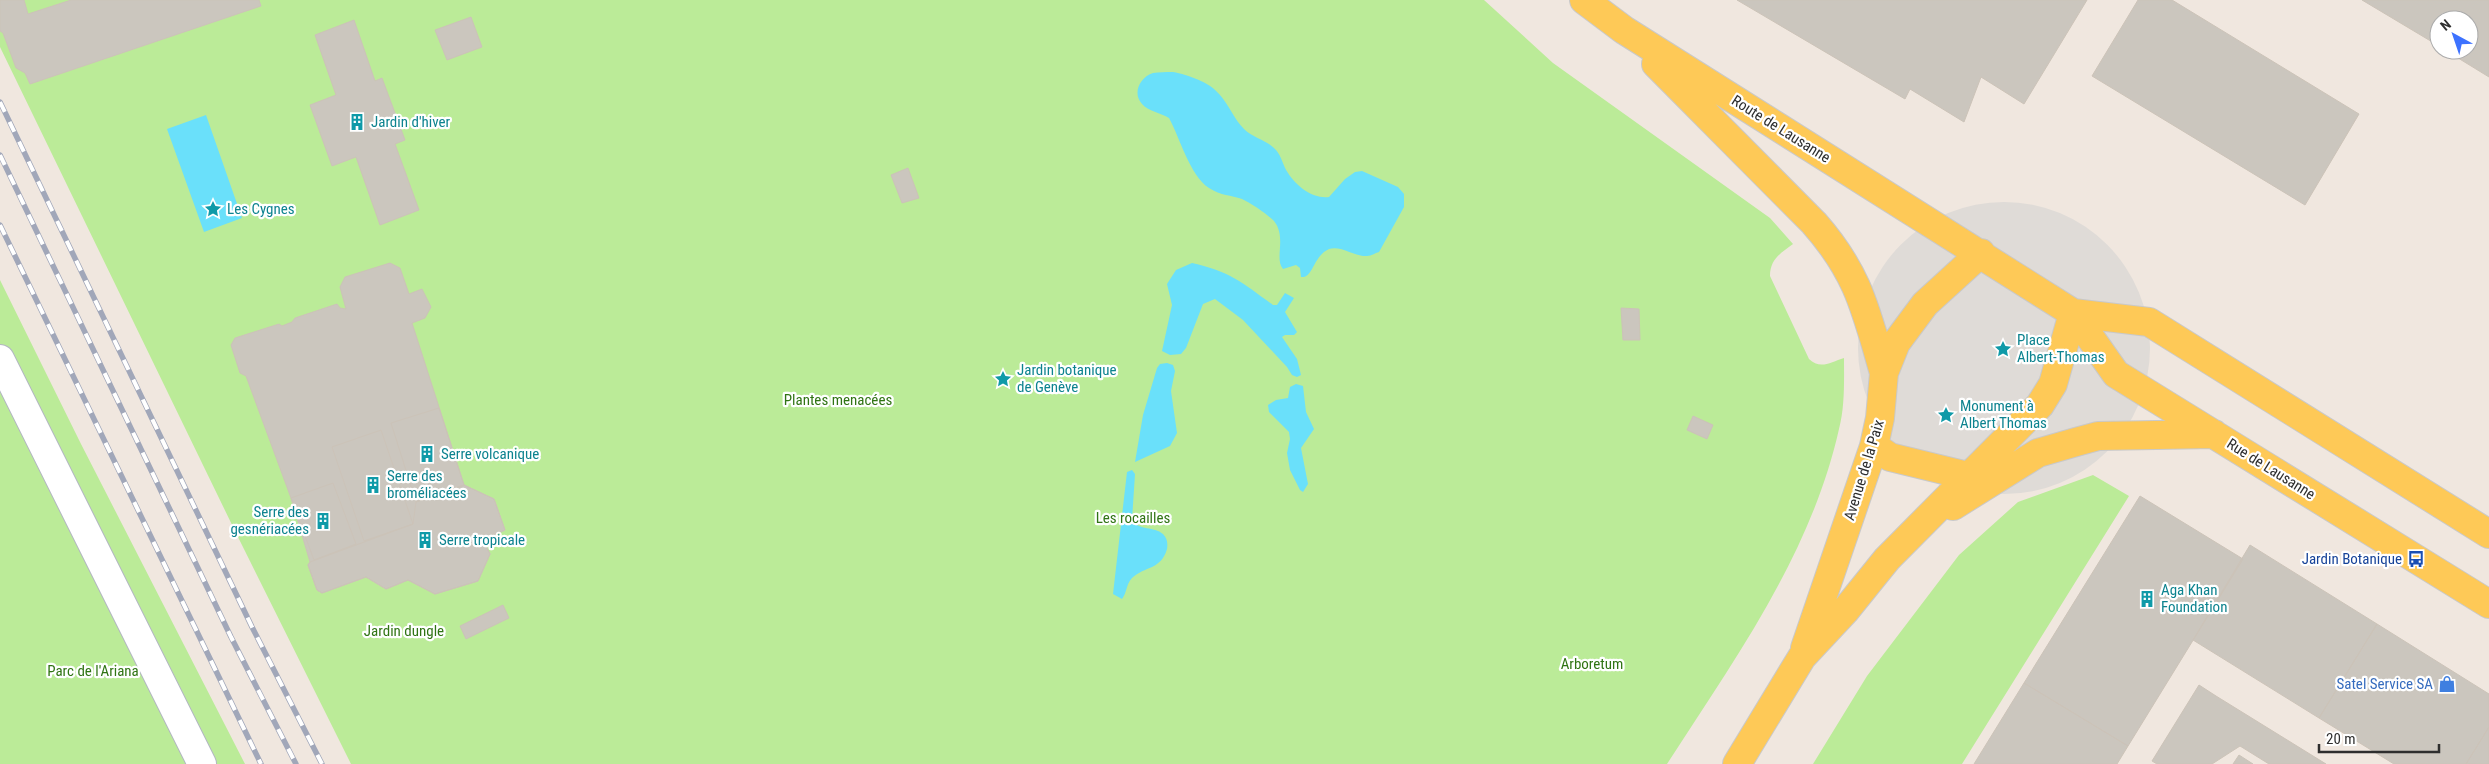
<svg xmlns="http://www.w3.org/2000/svg" width="2489" height="764" font-family="'Roboto Condensed',sans-serif">
<rect width="100%" height="100%" fill="#f0e7df"/>
<path fill="#bbeb98" d="M 0,0 L 1484,0 L 1553,63 L 1770,218 L 1793,244 C 1781,253 1770,259 1770,276 L 1809,359 C 1820,370 1831,362 1844,358 C 1844,382 1845,406 1839,429 C 1811,554 1735,659 1667,764 L 351,764 L 235,531 L 0,47 Z
M 0,280 L 81,444 L 245,764 L 0,764 Z
M 2093,475 L 2129,496 L 1962,764 L 1813,764 L 1867,676 L 1959,555 L 2018,502 Z"/>
<path fill="#dfdbd7" d="M1858 348a146 146 0 1 1 292 0a146 146 0 1 1-292 0Z"/>
<path fill="#6ae0fa" d="M 1173,72 C 1188,75 1210,82 1220,95 C 1229,105 1234,119 1244,129 C 1253,138 1267,140 1276,150 C 1282,157 1283,166 1288,173 C 1297,187 1313,199 1329,197 L 1345,179 L 1355,172 L 1362,171 L 1398,187 L 1404,194 L 1404,207 L 1379,252 C 1375,253 1371,256 1367,256 C 1355,257 1341,245 1329,249 C 1313,256 1313,279 1301,277 L 1300,268 L 1296,265 L 1283,269 C 1274,259 1287,237 1274,221 C 1267,214 1251,203 1242,199 C 1231,195 1221,196 1209,188 C 1190,176 1180,138 1169,118 C 1161,113 1148,111 1142,104 C 1132,93 1140,77 1153,73 C 1159,72 1166,72 1173,72 Z
M 206,115 L 242,218 L 204,232 L 167,129 Z
M 1192,263 C 1229,271 1243,283 1273,305 L 1277,305 L 1285,293 L 1294,298 L 1285,312 L 1297,332 L 1294,335 L 1285,335 L 1282,337 L 1297,359 L 1301,375 L 1297,377 L 1292,375 L 1287,367 L 1243,320 L 1215,299 L 1203,304 L 1186,348 L 1181,354 L 1170,355 L 1162,351 L 1172,305 L 1167,284 L 1176,270 Z
M 1167,363 L 1173,365 L 1175,371 L 1171,391 L 1177,433 L 1170,446 L 1135,462 L 1143,415 L 1157,368 L 1160,364 Z
M 1296,384 L 1303,386 L 1306,412 L 1314,429 L 1301,448 L 1308,484 L 1303,492 L 1300,490 L 1290,470 L 1287,453 L 1290,439 L 1289,432 L 1269,412 L 1268,405 L 1276,400 L 1288,398 L 1290,387 Z
M 1132,470 L 1135,474 L 1132,520 C 1139,531 1154,526 1163,534 C 1167,538 1168,543 1167,549 C 1161,570 1145,566 1132,578 C 1126,584 1127,593 1122,599 L 1113,594 L 1127,472 Z"/>
<path fill="#cbc6be" stroke="#ccc3b8" d="M 0,0 L 24,0 L 28,14 L 71,0 L 259,0 L 261,6 L 30,84 L 25,73 L 16,68 L 3,33 L 0,31 Z
M 1737,0 L 2087,0 L 2024,104 L 1981,77 L 1964,122 L 1910,89 L 1905,99 Z
M 2138,0 L 2172,0 L 2359,114 L 2305,205 L 2092,76 Z
M 2362,0 L 2489,0 L 2489,77 L 2445,50 L 2469,50 L 2469,20 L 2439,20 L 2439,46 Z
M 471,17 L 482,47 L 447,60 L 435,30 Z
M 354,20 L 375,81 L 382,78 L 405,140 L 395,144 L 419,210 L 380,225 L 356,157 L 332,166 L 310,105 L 336,95 L 315,35 Z
M 908,168 L 919,198 L 902,203 L 891,175 Z
M 390,263 L 400,268 L 409,294 L 422,289 L 431,307 L 425,318 L 412,323 L 464,485 L 494,499 L 505,530 L 483,540 L 490,554 L 478,581 L 435,594 L 408,580 L 386,589 L 366,577 L 322,593 L 317,590 L 308,565 L 310,562 L 291,498 L 246,376 L 240,373 L 231,345 L 235,338 L 279,324 L 282,326 L 292,322 L 295,318 L 337,304 L 340,308 L 346,309 L 340,287 L 345,277 Z
M 1621,308 L 1639,309 L 1640,340 L 1623,340 Z
M 439,408 L 464,485 L 416,502 L 391,423 Z
M 1693,416 L 1713,425 L 1707,439 L 1687,430 Z
M 381,430 L 413,524 L 364,541 L 332,447 Z
M 333,483 L 356,544 L 314,560 L 291,498 Z
M 464,485 L 494,499 L 505,530 L 483,540 L 490,554 L 478,581 L 435,594 L 408,580 L 386,589 L 366,577 L 322,593 L 317,590 L 308,565 L 310,562 L 413,524 L 416,502 Z
M 2140,496 L 2243,559 L 2128,746 L 2024,683 Z
M 2250,545 L 2377,624 L 2319,718 L 2193,640 Z
M 503,605 L 509,618 L 466,639 L 460,626 Z
M 2377,624 L 2489,694 L 2489,727 L 2466,764 L 2394,764 L 2319,718 Z
M 2024,683 L 2128,746 L 2117,764 L 1974,764 Z
M 2199,685 L 2216,696 L 2326,764 L 2269,764 L 2240,746 L 2212,764 L 2157,764 L 2152,761 Z
M 2489,727 L 2489,764 L 2466,764 Z
M 2239,755 L 2253,764 L 2233,764 Z"/>
<g fill="none" stroke-linecap="round" stroke-linejoin="round">
<g stroke="#b3b7c2" stroke-width="30">
<path id="minor" d="M 0,359 L 202,764"/>
</g>
<g stroke="#c9c9c9" stroke-width="30">
<path id="major" d="M 1584,0 L 1624,30 L 2073,313 L 2116,374 L 2489,604
M 1656,64 L 1814,223 C 1859,274 1866,311 1884,373
M 2073,313 L 2149,322 L 2489,534
M 1874,446 L 1890,457 L 1968,476
M 1953,506 L 2038,453 L 2076,442 L 2098,436 L 2214,434
M 1805,648 L 1874,446 L 1880,418 L 1884,373 L 1896,343 L 1925,304 L 1981,253
M 1737,764 L 1802,657 L 1845,611 L 1887,559 L 2040,405 L 2053,384 L 2073,313"/>
</g>
<use href="#minor" stroke="#fff" stroke-width="28"/>
<use href="#major" stroke="#fec957" stroke-width="28"/>
<g stroke="#a1a7b9" stroke-width="5.5">
<path id="rail" d="M 0,102 L 252,627 L 322,764
M 0,155 L 231,637 L 296,764
M 0,225 L 261,764"/>
</g>
<use href="#rail" stroke="#fff" stroke-width="4" stroke-dasharray="11" stroke-linecap="butt"/>
</g>
<defs>
<g id="building-bare" transform="scale(1.35)"><path d="M-4-6H4V6H1V3H-1V6H-4ZM-2.5-4.3h1.7v1.8h-1.7ZM.8-4.3h1.7v1.8H.8ZM-2.5-1h1.7V.8h-1.7ZM.8-1h1.7V.8H.8Z" fill="#0f9aa8" stroke="#fff" stroke-width="2.5" paint-order="stroke"/></g>
<g id="sight-bare" transform="scale(1.35)"><path d="M0-6L1.8-2.2L6-1.7L2.9 1.2L3.7 5.4L0 3.3L-3.7 5.4L-2.9 1.2L-6-1.7L-1.8-2.2Z" fill="#0f9aa8" stroke="#fff" stroke-width="2.5" paint-order="stroke"/></g>
<g id="bus-bare" transform="scale(1.35)"><path d="M-5-6H5V4H4V6H2V4H-2V6H-4V4H-5ZM-3.5-4V0h7V-4ZM-3.5 1.2v1.5H-2V1.2ZM2 1.2v1.5H3.5V1.2Z" fill="#1a4fb4" stroke="#fff" stroke-width="2.5" paint-order="stroke"/></g>
<g id="shop-bare" transform="scale(1.35)"><path d="M-5-2.5h2.3a2.7 3.5 0 0 1 5.4 0H5L5.5 6h-11ZM-1.5-2.5h3a1.5 2.3 0 0 0-3 0Z" fill="#3f7fe0" stroke="#fff" stroke-width="2.5" paint-order="stroke"/></g>
</defs>
<g fill-rule="evenodd">
<use href="#building-bare" x="357" y="122"/>
<use href="#sight-bare" x="213" y="209"/>
<use href="#sight-bare" x="2003" y="349"/>
<use href="#sight-bare" x="1003" y="379"/>
<use href="#sight-bare" x="1946" y="415"/>
<use href="#building-bare" x="427" y="454"/>
<use href="#building-bare" x="373" y="485"/>
<use href="#building-bare" x="323" y="521"/>
<use href="#building-bare" x="425" y="540"/>
<use href="#bus-bare" x="2416" y="559"/>
<use href="#building-bare" x="2147" y="599"/>
<use href="#shop-bare" x="2447" y="684"/>
</g>
<g text-anchor="middle" stroke-width="4.5" stroke-linejoin="round" paint-order="stroke">
<g font-size="15" fill="#0d838f" stroke="#fff" text-anchor="start">
<text x="371" y="127">Jardin d'hiver</text>
<text x="227" y="214">Les Cygnes</text>
<text x="2017" y="345">Place<tspan x="2017" dy="17">Albert-Thomas</tspan></text>
<text x="1017" y="375">Jardin botanique<tspan x="1017" dy="17">de Genève</tspan></text>
<text x="1960" y="411">Monument à<tspan x="1960" dy="17">Albert Thomas</tspan></text>
<text x="441" y="459">Serre volcanique</text>
<text x="387" y="481">Serre des<tspan x="387" dy="17">broméliacées</tspan></text>
<text x="309" y="517" text-anchor="end">Serre des<tspan x="309" dy="17">gesnériacées</tspan></text>
<text x="439" y="545">Serre tropicale</text>
<text x="2161" y="595">Aga Khan<tspan x="2161" dy="17">Foundation</tspan></text>
</g>
<g font-size="15" fill="#2e2e2e" stroke="#fff">
<text transform="translate(1781 129) rotate(32)" y="5">Route de Lausanne</text>
<text transform="translate(2271 469) rotate(32)" y="5">Rue de Lausanne</text>
<text transform="translate(1864 470) rotate(-73)" y="5">Avenue de la Paix</text>
</g>
<g font-size="15" fill="#307414" stroke="#fff">
<text x="838" y="405">Plantes menacées</text>
<text x="1133" y="523">Les rocailles</text>
<text x="404" y="636">Jardin dungle</text>
<text x="1592" y="669">Arboretum</text>
<text x="93" y="676">Parc de l'Ariana</text>
</g>
<g font-size="15" fill="#164399" stroke="#fff" text-anchor="end">
<text x="2402" y="564">Jardin Botanique</text>
</g>
<g font-size="15" fill="#366cbe" stroke="#fff" text-anchor="end">
<text x="2433" y="689">Satel Service SA</text>
</g>
</g>
<g transform="translate(2454 35) rotate(320)"><circle r="24" fill="#ffffff" stroke="#ababab"/>
<path d="M0-4L9 19L0 12L-9 19Z" fill="#3d72ff"/>
<text y="-8" font-size="14" font-weight="bold" text-anchor="middle" fill="#2e2e2e">N</text>
</g>
<path d="M2319 744v8h120v-8" fill="none" stroke="#2e2e2e" stroke-width="2.5"/>
<text x="2326" y="744" font-size="15" fill="#2e2e2e" stroke="#ffffff" stroke-width="4" paint-order="stroke">20 m</text>
</svg>
